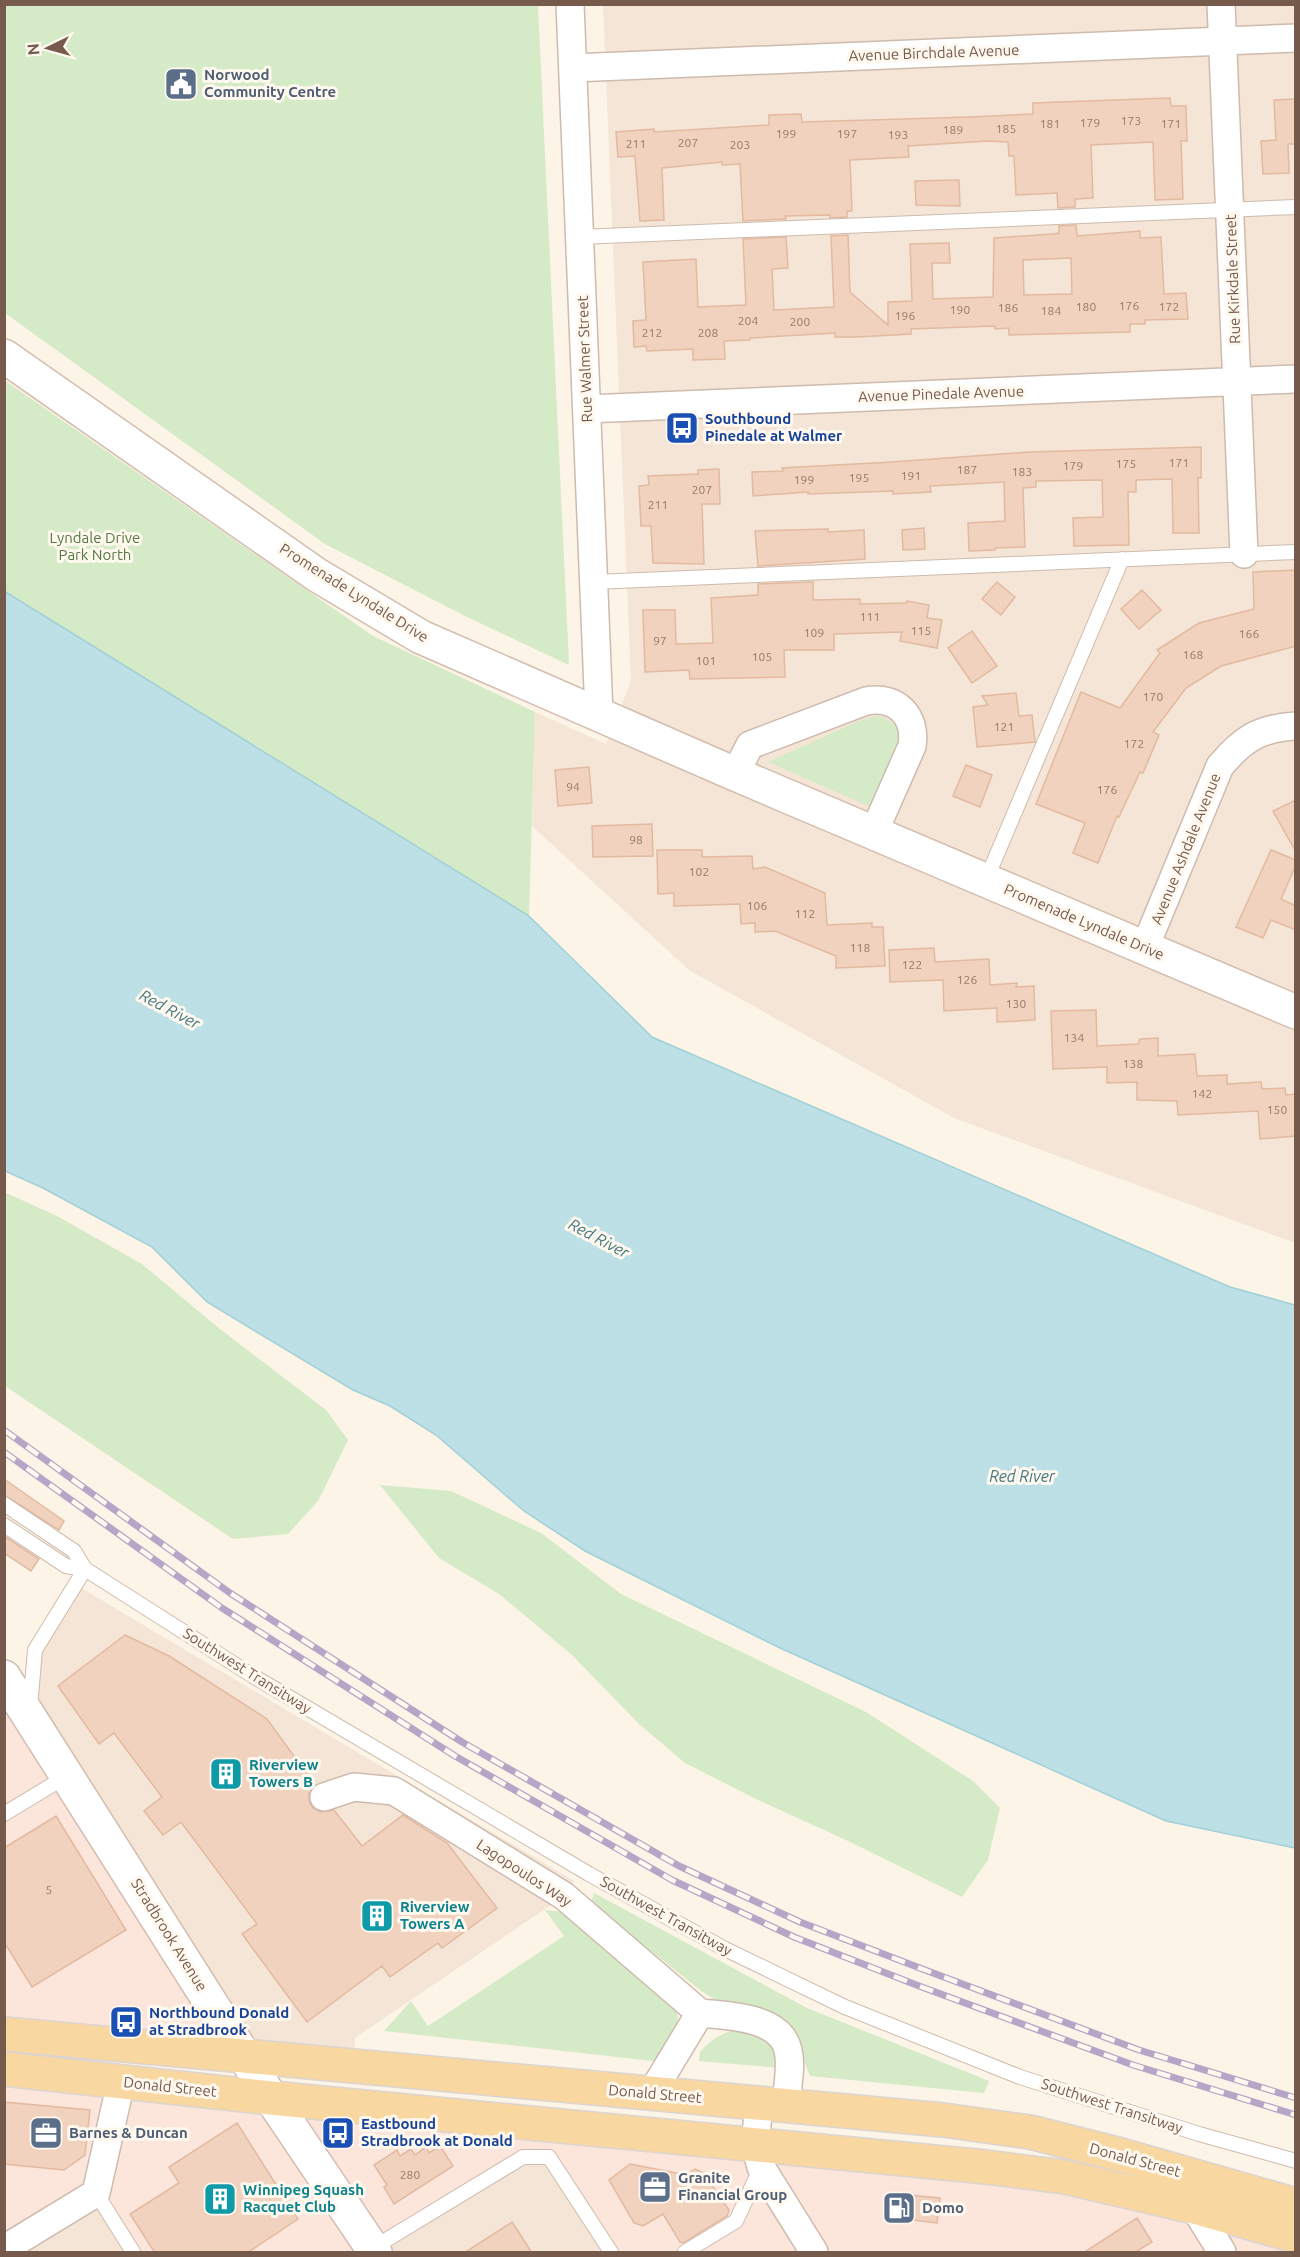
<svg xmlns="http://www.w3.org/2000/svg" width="1300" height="2257" font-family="Ubuntu,sans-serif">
<rect width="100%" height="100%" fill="#fcf4e7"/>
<path fill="#f4e5d6" d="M 603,5 L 1295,5 L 1295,1243 L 954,1118 L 689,970 L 532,826 L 535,712 L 606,744 L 631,681 Z
M 76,1585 L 574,1881 L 564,1896 L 355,2038 L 354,2065 L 247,2057 L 29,1715 L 35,1650 Z
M 523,2157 L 549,2157 L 611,2252 L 375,2252 Z
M 96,2193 L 133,2252 L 5,2252 Z"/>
<path fill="#fce5db" d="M 4,1677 L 247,2057 L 5,2034 Z
M 4,2069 L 986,2167 L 1295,2252 L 611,2252 L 549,2157 L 523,2157 L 375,2252 L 133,2252 L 96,2193 L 5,2249 Z"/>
<path fill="#d5eac6" d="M 5,4 L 538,5 L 569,665 L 465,616 L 325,544 L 5,313 Z
M 4,380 L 373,636 L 535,712 L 529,916 L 5,591 Z
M 880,715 L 897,726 L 900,747 L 873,808 L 768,762 L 859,721 Z
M 4,1192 L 57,1216 L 142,1264 L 220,1329 L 326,1410 L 348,1440 L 318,1501 L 288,1534 L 233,1539 L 5,1386 Z
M 380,1485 L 451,1491 L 541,1533 L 621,1594 L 866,1712 L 973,1781 L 1000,1808 L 988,1860 L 962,1897 L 848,1841 L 758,1800 L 685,1763 L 639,1724 L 572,1655 L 499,1594 L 439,1558 Z
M 594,1893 L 807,2008 L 989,2081 L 984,2093 L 810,2076 L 797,2043 L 773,2015 L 745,2004 L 717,2001 L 700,1990 L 591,1903 Z
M 545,1910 L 563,1912 L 677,2009 L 678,2024 L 659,2059 L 653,2061 L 384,2031 L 411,2001 L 428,2026 L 564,1936 Z
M 745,2029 L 771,2038 L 781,2068 L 699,2061 L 700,2052 C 713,2037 726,2030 745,2029 Z"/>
<path fill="#bce0e6" stroke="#a2d0d7" stroke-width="1.5" d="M 4,591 L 529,916 L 652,1037 L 1230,1287 L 1295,1305 L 1295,1848 L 1166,1821 L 780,1648 L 585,1551 L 524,1511 L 436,1435 L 390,1406 L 353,1390 L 207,1302 L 152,1247 L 43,1188 L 5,1171 Z"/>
<path fill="#f1d2bf" stroke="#e3b9a0" stroke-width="1.5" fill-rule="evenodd" d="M 1170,98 L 1171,106 L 1186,106 L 1187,141 L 1181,141 L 1183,199 L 1155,200 L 1153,142 L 1091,145 L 1093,198 L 1075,199 L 1075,207 L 1058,208 L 1057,193 L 1016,195 L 1014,156 L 1009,156 L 1008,142 L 987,141 L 908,146 L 909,157 L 850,160 L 852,211 L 847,211 L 847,217 L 830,218 L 830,215 L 785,216 L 786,219 L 743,221 L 740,164 L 722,165 L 722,162 L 662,168 L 664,220 L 640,221 L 635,156 L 618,157 L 616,132 L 654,129 L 654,132 L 769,125 L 769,115 L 801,114 L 802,122 L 971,117 L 1033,114 L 1033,103 Z
M 1296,99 L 1296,144 L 1288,144 L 1289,173 L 1263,174 L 1261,141 L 1276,140 L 1274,100 Z
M 959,180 L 960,206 L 916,205 L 915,181 Z
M 1076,225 L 1077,236 L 1140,231 L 1140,238 L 1161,237 L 1164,294 L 1186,293 L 1188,319 L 1145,320 L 1145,324 L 1130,324 L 1130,332 L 1009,335 L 1009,328 L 995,329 L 995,326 L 911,329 L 911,334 L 857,337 L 835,337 L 835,333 L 750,338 L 750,340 L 724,341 L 725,359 L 693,360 L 693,349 L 647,351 L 646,346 L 634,347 L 633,321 L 646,320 L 643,262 L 696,259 L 698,307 L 746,305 L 743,239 L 786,237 L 788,268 L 772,269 L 774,310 L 834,307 L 831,236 L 848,235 L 850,292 L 888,325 L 888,302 L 912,301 L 910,244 L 949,243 L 950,263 L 932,263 L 933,299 L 993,297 L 994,238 L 1053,234 L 1059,233 L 1059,226 ZM 1071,258 L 1072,294 L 1024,295 L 1023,260 Z
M 1201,447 L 1201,478 L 1198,478 L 1199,533 L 1173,533 L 1172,479 L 1136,480 L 1136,492 L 1128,492 L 1129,545 L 1074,546 L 1073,518 L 1103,517 L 1102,480 L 1036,481 L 1036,487 L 1023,488 L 1025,547 L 995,548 L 995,550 L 969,551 L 968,523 L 1005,521 L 1004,482 L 930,486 L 931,492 L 893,494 L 893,491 L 808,494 L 808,492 L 753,496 L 752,472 L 783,471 L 782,468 L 892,462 L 1030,452 Z
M 719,469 L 720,504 L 702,504 L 704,564 L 653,563 L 651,526 L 641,526 L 639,486 L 649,485 L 648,476 L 698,474 L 698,470 Z
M 924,528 L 925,549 L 903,550 L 902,530 Z
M 828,529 L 828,532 L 864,530 L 865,559 L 758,566 L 755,531 Z
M 1296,570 L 1296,646 L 1221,666 L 1186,688 L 1153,732 L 1159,735 L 1143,773 L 1140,772 L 1119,817 L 1117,816 L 1098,863 L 1073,853 L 1085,823 L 1036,804 L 1081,692 L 1120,708 L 1160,653 L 1157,650 L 1199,623 L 1254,609 L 1253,572 Z
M 813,582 L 813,600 L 860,599 L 860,604 L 906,603 L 907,601 L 929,605 L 927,618 L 942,620 L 937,648 L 900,641 L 902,632 L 834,634 L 834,650 L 784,650 L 785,677 L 690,679 L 689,670 L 645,672 L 643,610 L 675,610 L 676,644 L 713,643 L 711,598 L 758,595 L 758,584 Z
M 997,582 L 1015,597 L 1001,615 L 982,599 Z
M 1142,590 L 1161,610 L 1139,629 L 1121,609 Z
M 972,631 L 997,666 L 972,683 L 948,648 Z
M 1016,693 L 1019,716 L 1032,715 L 1035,742 L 977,747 L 973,707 L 988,705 L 982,696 Z
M 966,765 L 992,775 L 980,807 L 953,796 Z
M 589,767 L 592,803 L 558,806 L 555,770 Z
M 1296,800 L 1296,852 L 1273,811 Z
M 652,824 L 653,856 L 593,857 L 592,826 Z
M 657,850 L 702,850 L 702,857 L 752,856 L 753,869 L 765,867 L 825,893 L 827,925 L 872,923 L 872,927 L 883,927 L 885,966 L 836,968 L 836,956 L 775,931 L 755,932 L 755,923 L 741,924 L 740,904 L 674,906 L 674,893 L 658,894 Z
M 1271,850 L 1296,860 L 1296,865 L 1281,899 L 1296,906 L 1296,930 L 1271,920 L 1263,938 L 1236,927 Z
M 934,948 L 935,962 L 989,959 L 990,985 L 1017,983 L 1016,987 L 1034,986 L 1035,1020 L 997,1022 L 997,1008 L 944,1011 L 943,980 L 890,982 L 889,950 Z
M 1096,1010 L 1097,1046 L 1138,1044 L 1140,1039 L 1158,1038 L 1158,1056 L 1195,1054 L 1197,1076 L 1227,1075 L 1227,1084 L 1261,1082 L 1262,1089 L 1285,1088 L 1286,1095 L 1296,1094 L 1296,1136 L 1260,1139 L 1258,1111 L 1178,1115 L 1177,1101 L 1137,1100 L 1137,1082 L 1107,1083 L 1107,1067 L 1053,1069 L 1051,1011 Z
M 4,1479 L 64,1521 L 59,1530 L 4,1495 Z
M 4,1536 L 39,1559 L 31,1571 L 4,1553 Z
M 125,1635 L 169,1656 L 267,1719 L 315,1785 L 309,1794 L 309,1801 L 313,1808 L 321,1812 L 334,1810 L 362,1846 L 403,1815 L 447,1843 L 497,1908 L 442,1948 L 438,1943 L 390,1977 L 382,1966 L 307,2022 L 242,1934 L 257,1924 L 181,1822 L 163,1835 L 144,1811 L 162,1797 L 114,1733 L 99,1744 L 58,1686 Z
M 56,1816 L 126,1930 L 32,1987 L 4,1942 L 4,1848 Z
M 4,2102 L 90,2110 L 85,2155 L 64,2170 L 4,2164 Z
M 237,2123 L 298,2219 L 247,2253 L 155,2253 L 130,2214 L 179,2183 L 169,2167 Z
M 440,2146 L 453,2166 L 394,2204 L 384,2187 L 387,2185 L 374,2165 L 397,2150 L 400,2156 L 411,2149 L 415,2155 L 426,2147 L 429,2153 Z
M 630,2164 L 686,2175 L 695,2169 L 704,2173 L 729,2210 L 727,2216 L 683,2243 L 680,2242 L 663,2214 L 643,2226 L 634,2223 L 609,2180 Z
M 908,2195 L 940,2198 L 937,2223 L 905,2219 Z
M 1137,2218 L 1152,2242 L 1134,2253 L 1083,2253 Z
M 512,2222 L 532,2253 L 464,2253 Z"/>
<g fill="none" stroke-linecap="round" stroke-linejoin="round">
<g stroke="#cebbad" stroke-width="16">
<path id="lane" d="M 580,237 L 1296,207
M 594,582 L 1296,552
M 986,880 L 1122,559
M 4,1504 L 74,1551 L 85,1569
M 4,1525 L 66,1566 L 85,1569 L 253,1676 L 589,1874 L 725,1949 L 845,2007 L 1020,2077 L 1199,2134 L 1296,2161
M 30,1707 L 35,1650 L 85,1569
M 4,1814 L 67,1776
M 96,2193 L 133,2252
M 373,2248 L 523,2157 L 549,2157 L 611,2252
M 685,2252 L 736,2221 L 761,2167"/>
</g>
<g stroke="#cebbad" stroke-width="30">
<path id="street" d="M 570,4 L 599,714
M 1221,4 L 1244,554
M 573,68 L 1296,38
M 587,409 L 1296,379
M 735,774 L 750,745 L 866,701 C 896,695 917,716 912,746 L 874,832
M 1145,947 L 1220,766 C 1243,739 1259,728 1296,726
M 324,1797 L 354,1787 L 394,1791 L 564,1896 L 700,2013
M 651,2094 L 700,2013 C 727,2016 780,2016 788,2050 C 792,2066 787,2088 786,2105
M 759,2103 L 755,2145 L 761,2167 L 814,2252
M 1194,2207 L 1222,2252
M 4,2249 L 96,2193 L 121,2082"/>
</g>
<g stroke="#d3bdae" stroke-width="36">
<path id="secondary" d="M 4,356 L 317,575 L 421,637 L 735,774 L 1296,1012
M 4,1677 L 271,2098 L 375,2252"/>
</g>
<g stroke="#dbd4d0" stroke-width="36">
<path id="primary" d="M 4,2034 L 943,2120 L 1030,2132 L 1121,2155 L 1296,2205
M 4,2069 L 271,2098 L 986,2167 L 1065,2177 L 1194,2207 L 1296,2236"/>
</g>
<use href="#lane" stroke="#fff" stroke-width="14"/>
<use href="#street" stroke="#fff" stroke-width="27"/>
<use href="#secondary" stroke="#fff" stroke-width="33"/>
<use href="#primary" stroke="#f9d7a1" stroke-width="33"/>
<g stroke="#b6a5c6" stroke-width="7">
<path id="rail" d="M 4,1430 L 230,1593 L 462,1742 L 679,1866 L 800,1922 L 925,1970 L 1139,2050 L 1296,2098
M 4,1452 L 222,1608 L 455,1756 L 672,1880 L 794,1937 L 919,1986 L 1133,2065 L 1296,2115"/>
</g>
<use href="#rail" stroke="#fff8ee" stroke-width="4.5" stroke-dasharray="14" stroke-linecap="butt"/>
</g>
<defs>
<g id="civic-square" transform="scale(1.725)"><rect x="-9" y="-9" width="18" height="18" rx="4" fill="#5c6f8a" stroke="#fff8ee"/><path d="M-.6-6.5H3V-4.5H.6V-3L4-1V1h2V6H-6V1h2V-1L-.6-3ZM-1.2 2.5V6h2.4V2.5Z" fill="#fff"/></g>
<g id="bus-square" transform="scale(1.725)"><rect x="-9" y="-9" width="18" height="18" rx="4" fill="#1a4fb4" stroke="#fff8ee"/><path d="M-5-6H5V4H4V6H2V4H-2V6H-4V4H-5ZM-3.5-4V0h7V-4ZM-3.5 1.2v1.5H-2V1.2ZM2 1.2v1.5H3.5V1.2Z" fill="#fff"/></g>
<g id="building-square" transform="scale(1.725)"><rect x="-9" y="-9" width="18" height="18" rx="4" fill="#0f9aa8" stroke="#fff8ee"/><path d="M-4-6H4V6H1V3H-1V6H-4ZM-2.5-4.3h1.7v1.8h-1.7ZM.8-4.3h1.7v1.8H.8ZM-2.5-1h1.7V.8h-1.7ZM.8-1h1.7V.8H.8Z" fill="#fff"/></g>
<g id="office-square" transform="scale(1.725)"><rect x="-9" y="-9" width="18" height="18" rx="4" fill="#5c6f8a" stroke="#fff8ee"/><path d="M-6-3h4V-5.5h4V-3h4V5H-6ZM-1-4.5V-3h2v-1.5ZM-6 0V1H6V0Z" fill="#fff"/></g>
<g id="fuel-square" transform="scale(1.725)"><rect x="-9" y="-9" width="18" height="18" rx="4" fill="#5c6f8a" stroke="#fff8ee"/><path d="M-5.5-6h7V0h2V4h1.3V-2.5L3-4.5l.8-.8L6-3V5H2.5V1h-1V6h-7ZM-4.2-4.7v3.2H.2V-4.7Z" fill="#fff"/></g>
</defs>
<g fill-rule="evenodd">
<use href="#civic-square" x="181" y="84"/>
<use href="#bus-square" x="682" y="428"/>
<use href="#building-square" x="226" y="1774"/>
<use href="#building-square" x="377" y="1916"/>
<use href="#bus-square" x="126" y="2022"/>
<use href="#office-square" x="46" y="2133"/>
<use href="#bus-square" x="338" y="2133"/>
<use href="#office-square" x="655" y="2187"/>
<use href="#building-square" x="220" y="2199"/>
<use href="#fuel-square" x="899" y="2208"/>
</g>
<g text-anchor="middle" stroke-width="6" stroke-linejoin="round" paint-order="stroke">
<g font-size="12" fill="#957869">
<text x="1131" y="125">173</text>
<text x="1090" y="127">179</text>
<text x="1050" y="128">181</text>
<text x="1171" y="128">171</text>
<text x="1006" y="133">185</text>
<text x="953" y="134">189</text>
<text x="786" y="138">199</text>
<text x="847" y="138">197</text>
<text x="898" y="139">193</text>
<text x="688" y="147">207</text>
<text x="636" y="148">211</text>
<text x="740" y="149">203</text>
<text x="1129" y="310">176</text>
<text x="1086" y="311">180</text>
<text x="1169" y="311">172</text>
<text x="1008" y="312">186</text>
<text x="960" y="314">190</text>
<text x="1051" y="315">184</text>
<text x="905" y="320">196</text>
<text x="748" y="325">204</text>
<text x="800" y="326">200</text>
<text x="652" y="337">212</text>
<text x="708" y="337">208</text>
<text x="1179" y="467">171</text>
<text x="1126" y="468">175</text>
<text x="1073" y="470">179</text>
<text x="967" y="474">187</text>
<text x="1022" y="476">183</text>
<text x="911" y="480">191</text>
<text x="859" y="482">195</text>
<text x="804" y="484">199</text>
<text x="702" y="494">207</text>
<text x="658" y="509">211</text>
<text x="870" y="621">111</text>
<text x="921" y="635">115</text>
<text x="814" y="637">109</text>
<text x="1249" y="638">166</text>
<text x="660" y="645">97</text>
<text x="1193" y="659">168</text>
<text x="762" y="661">105</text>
<text x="706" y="665">101</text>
<text x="1153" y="701">170</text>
<text x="1004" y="731">121</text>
<text x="1134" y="748">172</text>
<text x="573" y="791">94</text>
<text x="1107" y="794">176</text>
<text x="636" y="844">98</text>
<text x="699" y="876">102</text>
<text x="757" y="910">106</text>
<text x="805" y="918">112</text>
<text x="860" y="952">118</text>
<text x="912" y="969">122</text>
<text x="967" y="984">126</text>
<text x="1016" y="1008">130</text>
<text x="1074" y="1042">134</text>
<text x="1133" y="1068">138</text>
<text x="1202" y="1098">142</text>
<text x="1277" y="1114">150</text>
<text x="49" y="1894">5</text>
<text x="410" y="2179">280</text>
</g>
<g font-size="15" fill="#765a4c" stroke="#fff8ee">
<text transform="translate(934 53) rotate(-2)" y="5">Avenue Birchdale Avenue</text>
<text transform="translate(1233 279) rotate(-92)" y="5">Rue Kirkdale Street</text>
<text transform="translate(585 359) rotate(-92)" y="5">Rue Walmer Street</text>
<text transform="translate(941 394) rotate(-2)" y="5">Avenue Pinedale Avenue</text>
<text transform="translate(354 593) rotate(32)" y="5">Promenade Lyndale Drive</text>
<text transform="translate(1186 849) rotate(-68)" y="5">Avenue Ashdale Avenue</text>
<text transform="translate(1084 922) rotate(23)" y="5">Promenade Lyndale Drive</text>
<text transform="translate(247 1671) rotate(32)" y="5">Southwest Transitway</text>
<text transform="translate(524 1873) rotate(33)" y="5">Lagopoulos Way</text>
<text transform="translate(666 1916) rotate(29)" y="5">Southwest Transitway</text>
<text transform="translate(169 1935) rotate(58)" y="5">Stradbrook Avenue</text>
<text transform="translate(170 2087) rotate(6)" y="5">Donald Street</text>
<text transform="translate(655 2094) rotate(5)" y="5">Donald Street</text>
<text transform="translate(1112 2106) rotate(18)" y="5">Southwest Transitway</text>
<text transform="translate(1135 2160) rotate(15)" y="5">Donald Street</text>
</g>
<g font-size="15" font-weight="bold" fill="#4e5e75" stroke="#fff8ee" text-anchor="start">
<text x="204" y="80">Norwood<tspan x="204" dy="17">Community Centre</tspan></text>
<text x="69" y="2138">Barnes &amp; Duncan</text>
<text x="678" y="2183">Granite<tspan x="678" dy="17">Financial Group</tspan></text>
<text x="922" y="2213">Domo</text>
</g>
<g font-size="15" font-weight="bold" fill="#164399" stroke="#fff8ee" text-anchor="start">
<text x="705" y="424">Southbound<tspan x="705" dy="17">Pinedale at Walmer</tspan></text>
<text x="149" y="2018">Northbound Donald<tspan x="149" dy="17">at Stradbrook</tspan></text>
<text x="361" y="2129">Eastbound<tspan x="361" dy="17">Stradbrook at Donald</tspan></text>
</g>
<g font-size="15" fill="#557b43" stroke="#fff8ee">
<text x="95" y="543">Lyndale Drive<tspan x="95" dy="17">Park North</tspan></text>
</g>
<g font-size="15" font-weight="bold" fill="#0d838f" stroke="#fff8ee" text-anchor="start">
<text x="249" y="1770">Riverview<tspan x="249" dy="17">Towers B</tspan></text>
<text x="400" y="1912">Riverview<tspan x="400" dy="17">Towers A</tspan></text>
<text x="243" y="2195">Winnipeg Squash<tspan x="243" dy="17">Racquet Club</tspan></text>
</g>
<g font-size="16" font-style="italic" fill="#437882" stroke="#fff8ee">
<text transform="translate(170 1009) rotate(28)" y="6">Red River</text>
<text transform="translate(599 1238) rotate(28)" y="6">Red River</text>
<text x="1022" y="1482">Red River</text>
</g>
</g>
<rect width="1300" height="2257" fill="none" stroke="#765a4c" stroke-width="12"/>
<g transform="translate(48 48) rotate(265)" stroke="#fff8ee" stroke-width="4.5" paint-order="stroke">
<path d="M0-4.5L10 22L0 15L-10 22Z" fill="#765a4c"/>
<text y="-9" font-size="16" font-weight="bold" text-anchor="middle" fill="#765a4c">N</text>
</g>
</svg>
